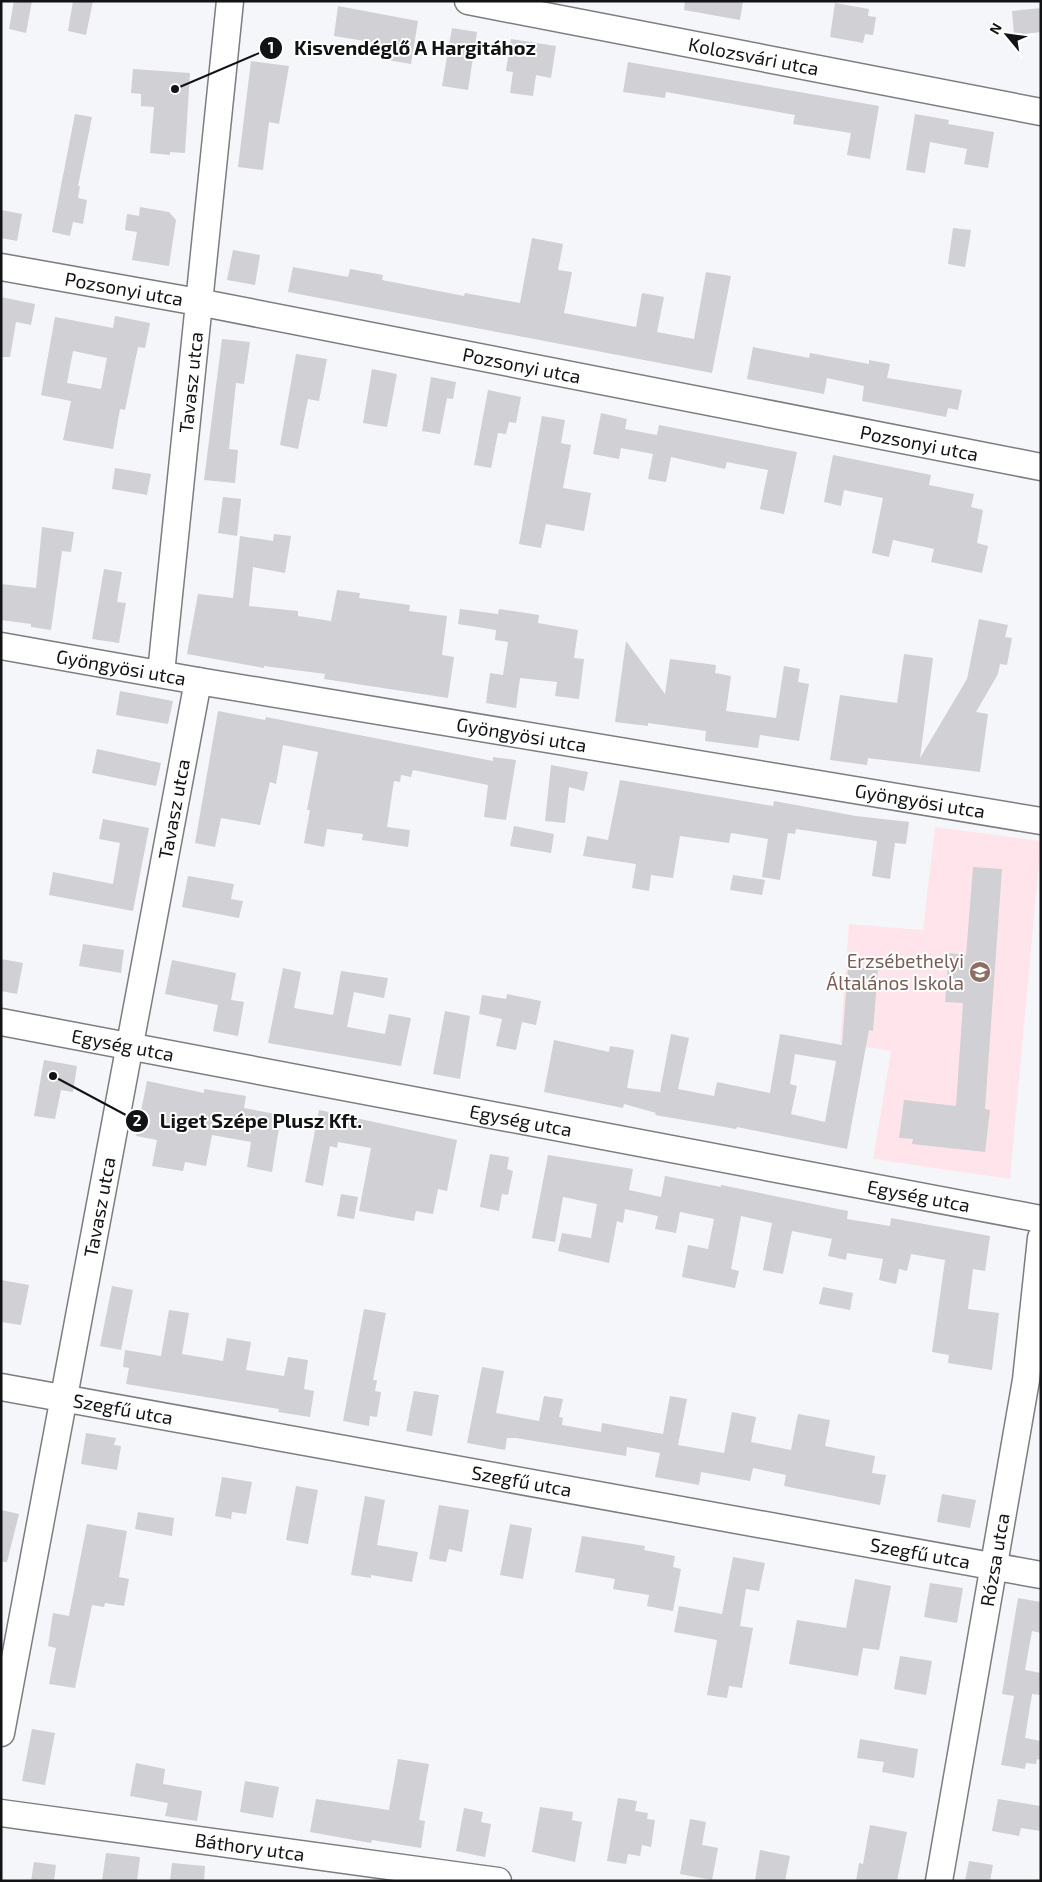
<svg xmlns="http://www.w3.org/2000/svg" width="1042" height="1882" font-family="'Exo 2',sans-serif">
<rect width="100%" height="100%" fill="#f5f6fa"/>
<path fill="#ffe5eb" d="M 935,827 L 1041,841 L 1010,1179 L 873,1159 L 891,1051 L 840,1043 L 849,924 L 923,930 Z"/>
<path fill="#d1d0d4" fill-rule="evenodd" d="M 14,1 L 32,1 L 26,33 L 9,29 Z
M 73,1 L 93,1 L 86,35 L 68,31 Z
M 685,1 L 743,1 L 740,20 L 684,10 Z
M 835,3 L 869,9 L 868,16 L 876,17 L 873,35 L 865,34 L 863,43 L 830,37 Z
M 338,6 L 418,21 L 411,64 L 387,60 L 390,45 L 334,36 Z
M 1041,8 L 1041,32 L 1014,35 L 1012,11 Z
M 452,28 L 477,32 L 468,90 L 442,86 Z
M 511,39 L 556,46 L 551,78 L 536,75 L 533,96 L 510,93 L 513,72 L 506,71 Z
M 251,61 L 289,66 L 279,124 L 269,122 L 263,170 L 238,167 Z
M 628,62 L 879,106 L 870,159 L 847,155 L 851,133 L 793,124 L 795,115 L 666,92 L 665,98 L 623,92 Z
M 133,69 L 190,73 L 185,153 L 170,152 L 170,155 L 150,153 L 154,107 L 141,106 L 141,94 L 131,93 Z
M 75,114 L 92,117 L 78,186 L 80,186 L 78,198 L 87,200 L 83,224 L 73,222 L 70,236 L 52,232 Z
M 915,114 L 949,120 L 948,124 L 994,132 L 988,168 L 964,164 L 967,149 L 930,142 L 925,173 L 906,170 Z
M 140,207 L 169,212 L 176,220 L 169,266 L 132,260 L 137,232 L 125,230 L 127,214 L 139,216 Z
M 1,210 L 22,214 L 17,241 L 1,238 Z
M 953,228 L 971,230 L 965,267 L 948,264 Z
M 532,238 L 563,244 L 558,270 L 572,272 L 564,313 L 636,327 L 642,293 L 664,297 L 657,332 L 694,339 L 706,272 L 731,276 L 712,373 L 288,292 L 293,267 L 348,277 L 350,269 L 383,275 L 382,280 L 464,296 L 465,293 L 520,303 Z
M 233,250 L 260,255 L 255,285 L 227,280 Z
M 1,297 L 35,304 L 31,325 L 16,322 L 10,357 L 1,357 Z
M 115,316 L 150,323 L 145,348 L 138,347 L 125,410 L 120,409 L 113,449 L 63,440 L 71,401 L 41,395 L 55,317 L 113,328 ZM 73,351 L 107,358 L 101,389 L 67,383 Z
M 222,339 L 250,342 L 244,384 L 236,383 L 229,449 L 238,450 L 235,483 L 204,480 Z
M 753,347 L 809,358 L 810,353 L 869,364 L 869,360 L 890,364 L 887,378 L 962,390 L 958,410 L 948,408 L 946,417 L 862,401 L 864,386 L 827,378 L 824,394 L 747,379 Z
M 296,354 L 327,359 L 319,401 L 308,399 L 298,449 L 280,445 Z
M 372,369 L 397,374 L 387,427 L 363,423 Z
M 431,377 L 456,382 L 453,399 L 447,398 L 440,434 L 422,431 Z
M 488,390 L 521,397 L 516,423 L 509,422 L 506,434 L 498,433 L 491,468 L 474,465 Z
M 601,413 L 627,419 L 625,429 L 657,435 L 659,425 L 797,452 L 784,514 L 760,509 L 768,470 L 727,462 L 725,469 L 671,457 L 666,482 L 648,479 L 653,454 L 621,448 L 619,459 L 593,454 Z
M 542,416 L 565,420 L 561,443 L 571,445 L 563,488 L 591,493 L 584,531 L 546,524 L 541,548 L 519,544 Z
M 833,455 L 931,475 L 929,485 L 974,494 L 971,507 L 983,510 L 977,543 L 988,546 L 982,573 L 931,562 L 934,549 L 893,540 L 889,557 L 872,553 L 883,498 L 844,490 L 841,506 L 824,502 Z
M 115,468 L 151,474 L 147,495 L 112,489 Z
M 223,497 L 241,499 L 237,536 L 218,533 Z
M 42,527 L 74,532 L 71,552 L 62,551 L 51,630 L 31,627 L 31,624 L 1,620 L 1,584 L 36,588 Z
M 274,534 L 291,536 L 285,573 L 253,567 L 249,606 L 298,611 L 298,616 L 331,621 L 337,590 L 360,593 L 359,598 L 410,605 L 409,611 L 447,616 L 442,655 L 454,657 L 448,698 L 324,679 L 325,674 L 264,666 L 264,668 L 187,654 L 198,594 L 233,598 L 240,536 L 273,541 Z
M 104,569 L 122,572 L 117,602 L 126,603 L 119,643 L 92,639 Z
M 460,609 L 498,614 L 499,609 L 539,615 L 538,623 L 578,630 L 574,658 L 584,659 L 579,699 L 555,696 L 557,682 L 520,678 L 516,708 L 486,703 L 490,673 L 503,675 L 508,642 L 495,640 L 496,630 L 458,624 Z
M 979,619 L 1008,625 L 1005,637 L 1012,638 L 1007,665 L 1000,664 L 998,674 L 976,712 L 988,714 L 980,772 L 868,758 L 867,765 L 830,760 L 840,695 L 897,703 L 904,654 L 933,658 L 920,758 L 967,679 Z
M 626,641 L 665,694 L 670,659 L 716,665 L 715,673 L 731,676 L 726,711 L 776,718 L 784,666 L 800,669 L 798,682 L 809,684 L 799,741 L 760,735 L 758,748 L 705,741 L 706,731 L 648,723 L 648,726 L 615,722 Z
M 120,691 L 173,701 L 168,724 L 116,715 Z
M 218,711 L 265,720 L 266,717 L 493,761 L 493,757 L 516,760 L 506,820 L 484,817 L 488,785 L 413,770 L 411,777 L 401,775 L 400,782 L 394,781 L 387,827 L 410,830 L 408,847 L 362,840 L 363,834 L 327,829 L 324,847 L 304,843 L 310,810 L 307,810 L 318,752 L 283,745 L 276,784 L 270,782 L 260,825 L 221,818 L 215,847 L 195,843 Z
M 97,749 L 161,763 L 156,786 L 92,773 Z
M 551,765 L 588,772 L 584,791 L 569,787 L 565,823 L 545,821 Z
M 620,780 L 773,806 L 774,801 L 856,816 L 909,822 L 906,844 L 895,843 L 890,879 L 872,876 L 877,841 L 796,829 L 795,834 L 788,833 L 780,880 L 762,877 L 768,839 L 731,833 L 729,843 L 680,836 L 673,878 L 651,875 L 649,891 L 632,888 L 636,864 L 583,856 L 587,836 L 608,840 Z
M 103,819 L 149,828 L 133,911 L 49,895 L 53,872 L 113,884 L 120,843 L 99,839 Z
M 514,826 L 554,834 L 551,853 L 510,846 Z
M 973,867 L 1002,869 L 985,1109 L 990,1110 L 985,1152 L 912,1144 L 913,1139 L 899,1138 L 904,1100 L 956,1106 L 963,1003 L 945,1002 L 949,953 L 966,955 Z
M 733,875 L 765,880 L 762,895 L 730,890 Z
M 188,876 L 234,884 L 231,899 L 243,901 L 239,918 L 182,907 Z
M 83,944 L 124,950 L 121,973 L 79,966 Z
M 1,959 L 23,963 L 17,994 L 1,991 Z
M 172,960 L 236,973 L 231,1000 L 244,1002 L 238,1036 L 213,1031 L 218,1005 L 165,994 Z
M 848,967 L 878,969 L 873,1031 L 869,1030 L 847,1149 L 737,1127 L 736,1129 L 655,1115 L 656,1113 L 624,1104 L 623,1108 L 544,1092 L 554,1040 L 609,1052 L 610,1046 L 634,1050 L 627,1088 L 660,1092 L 671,1034 L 689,1038 L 678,1089 L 714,1096 L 717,1082 L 770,1093 L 780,1034 L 842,1045 ZM 795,1054 L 836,1061 L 825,1122 L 791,1114 L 797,1086 L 790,1084 Z
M 283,968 L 301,972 L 294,1008 L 333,1015 L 341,971 L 388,978 L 384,998 L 354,992 L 347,1027 L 385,1034 L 389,1014 L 411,1018 L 401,1066 L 268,1043 Z
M 507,994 L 541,1001 L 536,1025 L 522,1022 L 516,1050 L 496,1046 L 502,1019 L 479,1014 L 482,995 L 506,999 Z
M 445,1011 L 470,1016 L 460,1079 L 433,1074 Z
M 44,1060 L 77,1066 L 73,1092 L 61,1090 L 55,1119 L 34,1116 Z
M 147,1081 L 204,1093 L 204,1089 L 246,1096 L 244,1108 L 281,1115 L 272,1172 L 247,1167 L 251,1142 L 212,1135 L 206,1166 L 185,1162 L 183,1171 L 152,1166 L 157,1140 L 136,1136 Z
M 319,1110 L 457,1140 L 447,1191 L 438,1189 L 433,1214 L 416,1211 L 414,1221 L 359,1211 L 371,1148 L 338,1142 L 337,1148 L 330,1146 L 323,1186 L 305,1182 Z
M 490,1154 L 509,1157 L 507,1169 L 513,1171 L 508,1195 L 502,1194 L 499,1211 L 480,1207 Z
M 548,1155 L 633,1169 L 629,1190 L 661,1197 L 665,1176 L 721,1187 L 721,1185 L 848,1211 L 847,1219 L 890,1226 L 891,1218 L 990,1236 L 985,1271 L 973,1269 L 968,1309 L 999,1313 L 992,1370 L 948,1363 L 949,1355 L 932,1352 L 945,1260 L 911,1254 L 907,1271 L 899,1269 L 896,1284 L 879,1280 L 883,1259 L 847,1253 L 846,1260 L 828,1256 L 832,1239 L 792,1231 L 783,1274 L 763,1270 L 772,1223 L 741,1216 L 731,1269 L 739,1271 L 735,1288 L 682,1277 L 688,1245 L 708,1249 L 714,1219 L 680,1212 L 676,1233 L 655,1229 L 658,1216 L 625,1209 L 623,1223 L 617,1221 L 609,1263 L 558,1251 L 562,1233 L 591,1238 L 597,1204 L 563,1197 L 555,1242 L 532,1238 Z
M 341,1194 L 358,1197 L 354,1219 L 337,1216 Z
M 1,1280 L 29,1285 L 21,1325 L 1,1322 Z
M 112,1286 L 133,1290 L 121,1350 L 100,1346 Z
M 823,1287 L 853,1293 L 850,1310 L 819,1304 Z
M 364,1309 L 386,1313 L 373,1380 L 377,1380 L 375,1391 L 381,1392 L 377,1417 L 370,1416 L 369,1426 L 343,1421 Z
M 169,1310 L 189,1313 L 182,1354 L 223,1361 L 227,1338 L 251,1342 L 246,1370 L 284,1376 L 288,1357 L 308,1360 L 304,1389 L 314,1391 L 310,1417 L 278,1412 L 279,1409 L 126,1384 L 129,1368 L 123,1367 L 125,1350 L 161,1356 Z
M 482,1367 L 504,1371 L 496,1413 L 539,1421 L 544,1396 L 563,1399 L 559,1417 L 563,1418 L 562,1425 L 601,1432 L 602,1423 L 663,1434 L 670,1396 L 687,1399 L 678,1445 L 724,1453 L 732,1412 L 756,1417 L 751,1442 L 791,1450 L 798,1414 L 830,1420 L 825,1446 L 875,1456 L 872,1473 L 886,1475 L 880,1505 L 784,1486 L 786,1475 L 753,1468 L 750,1481 L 701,1472 L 699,1485 L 655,1477 L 660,1453 L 627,1447 L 626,1456 L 516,1438 L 507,1438 L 505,1450 L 467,1443 Z
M 414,1391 L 439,1395 L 432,1436 L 406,1431 Z
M 86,1433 L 116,1438 L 114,1445 L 121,1446 L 117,1470 L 81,1464 Z
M 222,1477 L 252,1482 L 246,1514 L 232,1512 L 231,1519 L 215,1516 Z
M 296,1486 L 318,1490 L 308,1544 L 286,1540 Z
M 942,1494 L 976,1500 L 970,1528 L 937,1522 Z
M 365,1496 L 385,1500 L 377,1545 L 418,1552 L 412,1582 L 371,1575 L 371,1578 L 351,1575 Z
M 439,1505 L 469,1510 L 462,1552 L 449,1549 L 446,1562 L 429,1559 Z
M 1,1510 L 19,1514 L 7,1562 L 1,1562 Z
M 138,1512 L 174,1518 L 172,1536 L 135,1529 Z
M 87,1524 L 127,1531 L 119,1577 L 129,1579 L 124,1606 L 105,1603 L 104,1607 L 92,1605 L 75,1688 L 49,1684 L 56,1648 L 48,1646 L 53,1613 L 69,1616 Z
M 510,1524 L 532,1528 L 523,1579 L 500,1575 Z
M 582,1536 L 645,1546 L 644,1550 L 675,1556 L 673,1567 L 681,1569 L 673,1611 L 647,1606 L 649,1595 L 613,1589 L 615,1579 L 575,1572 Z
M 733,1557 L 765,1563 L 759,1591 L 746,1589 L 740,1626 L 753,1628 L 742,1688 L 729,1686 L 727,1698 L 707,1695 L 717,1640 L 674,1632 L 679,1606 L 722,1614 Z
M 855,1579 L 891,1586 L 879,1650 L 863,1648 L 858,1676 L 789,1664 L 797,1620 L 846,1628 Z
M 930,1583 L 963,1588 L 957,1623 L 924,1617 Z
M 1018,1598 L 1041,1602 L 1041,1633 L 1032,1631 L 1025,1670 L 1041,1673 L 1041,1695 L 1032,1694 L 1025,1738 L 1041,1741 L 1041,1760 L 1037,1759 L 1036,1764 L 1026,1763 L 1025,1769 L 1001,1765 L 1014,1696 L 1002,1694 Z
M 900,1656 L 932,1661 L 926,1695 L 894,1689 Z
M 32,1729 L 55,1733 L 45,1785 L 22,1781 Z
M 860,1739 L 918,1749 L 914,1778 L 882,1772 L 884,1762 L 857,1758 Z
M 398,1759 L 429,1764 L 419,1820 L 425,1821 L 421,1848 L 372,1840 L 371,1843 L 310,1832 L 316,1799 L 389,1810 Z
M 136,1763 L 165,1769 L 163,1784 L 202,1791 L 197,1821 L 165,1816 L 168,1803 L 130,1796 Z
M 245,1781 L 279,1787 L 273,1818 L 240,1812 Z
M 618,1798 L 637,1801 L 635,1811 L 648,1813 L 647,1819 L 655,1820 L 651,1847 L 642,1845 L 640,1856 L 628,1854 L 626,1864 L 607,1861 Z
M 998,1799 L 1041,1806 L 1041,1831 L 1021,1828 L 1019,1836 L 992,1831 Z
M 540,1807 L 573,1812 L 572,1820 L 582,1822 L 575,1862 L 532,1852 Z
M 464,1808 L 483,1812 L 481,1822 L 491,1824 L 485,1857 L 456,1851 Z
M 690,1819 L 706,1822 L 702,1845 L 718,1848 L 712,1880 L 680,1874 Z
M 870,1825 L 907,1832 L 897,1881 L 856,1881 L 859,1863 L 863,1864 Z
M 760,1850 L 790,1856 L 785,1881 L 755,1881 Z
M 106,1853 L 140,1857 L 137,1881 L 102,1881 Z
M 969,1861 L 993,1865 L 990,1881 L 965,1881 Z
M 34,1862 L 56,1865 L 54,1881 L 31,1881 Z
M 172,1863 L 205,1866 L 204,1881 L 170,1881 Z"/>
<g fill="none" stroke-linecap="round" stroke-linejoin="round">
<g stroke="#7c7d80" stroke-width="29">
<g id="minor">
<path id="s1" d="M 468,1 L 1041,112"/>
<path id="s2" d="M 1,267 L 198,302 L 1041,467"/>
<path id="s3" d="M 1,646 L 198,681 L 1041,821"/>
<path id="s4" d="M 161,673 L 230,1"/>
<path id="s5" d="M 1,1022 L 1041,1219"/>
<path id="s6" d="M 1,1387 L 1041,1575"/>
<path id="s7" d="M 1,1733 L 198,681"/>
<path id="s8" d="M 1,1813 L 498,1881"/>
<path id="s9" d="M 939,1881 L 1026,1380 L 1041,1238"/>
</g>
</g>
<use href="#minor" stroke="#fff" stroke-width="26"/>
</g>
<defs>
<g id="school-disc" transform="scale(1.125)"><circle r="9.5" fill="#8d6e63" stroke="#fff"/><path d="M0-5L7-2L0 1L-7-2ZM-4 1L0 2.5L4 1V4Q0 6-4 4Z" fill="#fff"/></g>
</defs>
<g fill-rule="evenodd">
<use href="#school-disc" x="980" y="972"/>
</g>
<g text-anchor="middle" stroke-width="4" stroke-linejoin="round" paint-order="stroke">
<g font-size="19" fill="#121314" stroke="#fff">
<text dy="7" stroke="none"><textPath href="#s1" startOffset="291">Kolozsvári utca</textPath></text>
<text dy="7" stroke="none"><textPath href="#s2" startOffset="125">Pozsonyi utca</textPath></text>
<text dy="7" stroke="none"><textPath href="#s2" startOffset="530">Pozsonyi utca</textPath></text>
<text dy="7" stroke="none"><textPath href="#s4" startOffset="292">Tavasz utca</textPath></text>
<text dy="7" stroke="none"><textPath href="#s2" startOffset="935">Pozsonyi utca</textPath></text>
<text dy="7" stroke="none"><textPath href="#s3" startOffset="122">Gyöngyösi utca</textPath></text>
<text dy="7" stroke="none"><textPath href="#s3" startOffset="528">Gyöngyösi utca</textPath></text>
<text dy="7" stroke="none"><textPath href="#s3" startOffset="932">Gyöngyösi utca</textPath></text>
<text dy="7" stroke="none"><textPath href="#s7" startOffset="940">Tavasz utca</textPath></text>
<text dy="7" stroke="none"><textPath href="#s5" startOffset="124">Egység utca</textPath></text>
<text dy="7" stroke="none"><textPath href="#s5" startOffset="529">Egység utca</textPath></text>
<text dy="7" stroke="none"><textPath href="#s5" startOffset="934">Egység utca</textPath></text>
<text dy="7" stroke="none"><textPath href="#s7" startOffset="535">Tavasz utca</textPath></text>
<text dy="7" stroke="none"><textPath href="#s6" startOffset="124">Szegfű utca</textPath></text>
<text dy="7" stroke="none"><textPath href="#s6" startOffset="529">Szegfű utca</textPath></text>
<text dy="7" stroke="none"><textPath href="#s6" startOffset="934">Szegfű utca</textPath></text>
<text dy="7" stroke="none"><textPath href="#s9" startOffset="326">Rózsa utca</textPath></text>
<text dy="7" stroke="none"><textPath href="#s8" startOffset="251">Báthory utca</textPath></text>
</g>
<g font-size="19" fill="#785e54" stroke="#fff" text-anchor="end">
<text x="964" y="968">Erzsébethelyi<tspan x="964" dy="22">Általános Iskola</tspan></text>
</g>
</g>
<path fill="none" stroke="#121314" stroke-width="2" d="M175 89L271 48M53 1076L137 1121"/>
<g fill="#121314" stroke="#fff" stroke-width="2">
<circle cx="175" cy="89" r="5"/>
<circle cx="53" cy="1076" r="5"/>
<circle cx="271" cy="48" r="12"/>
<circle cx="137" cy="1121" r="12"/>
</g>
<g font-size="15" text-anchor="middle" font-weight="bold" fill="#fff">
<text x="271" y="53">1</text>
<text x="137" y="1126">2</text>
</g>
<g font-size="20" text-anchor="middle" font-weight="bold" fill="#121314" stroke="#fff" stroke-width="4" stroke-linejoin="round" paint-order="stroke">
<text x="415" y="55">Kisvendéglő A Hargitához</text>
<text x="261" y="1128">Liget Szépe Plusz Kft.</text>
</g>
<rect width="1042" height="1882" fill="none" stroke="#121314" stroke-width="5"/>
<g transform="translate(1007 35) rotate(299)" stroke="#ffffff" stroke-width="4" paint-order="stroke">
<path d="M0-4L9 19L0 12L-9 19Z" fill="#121314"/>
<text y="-8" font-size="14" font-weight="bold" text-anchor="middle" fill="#121314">N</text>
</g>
</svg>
